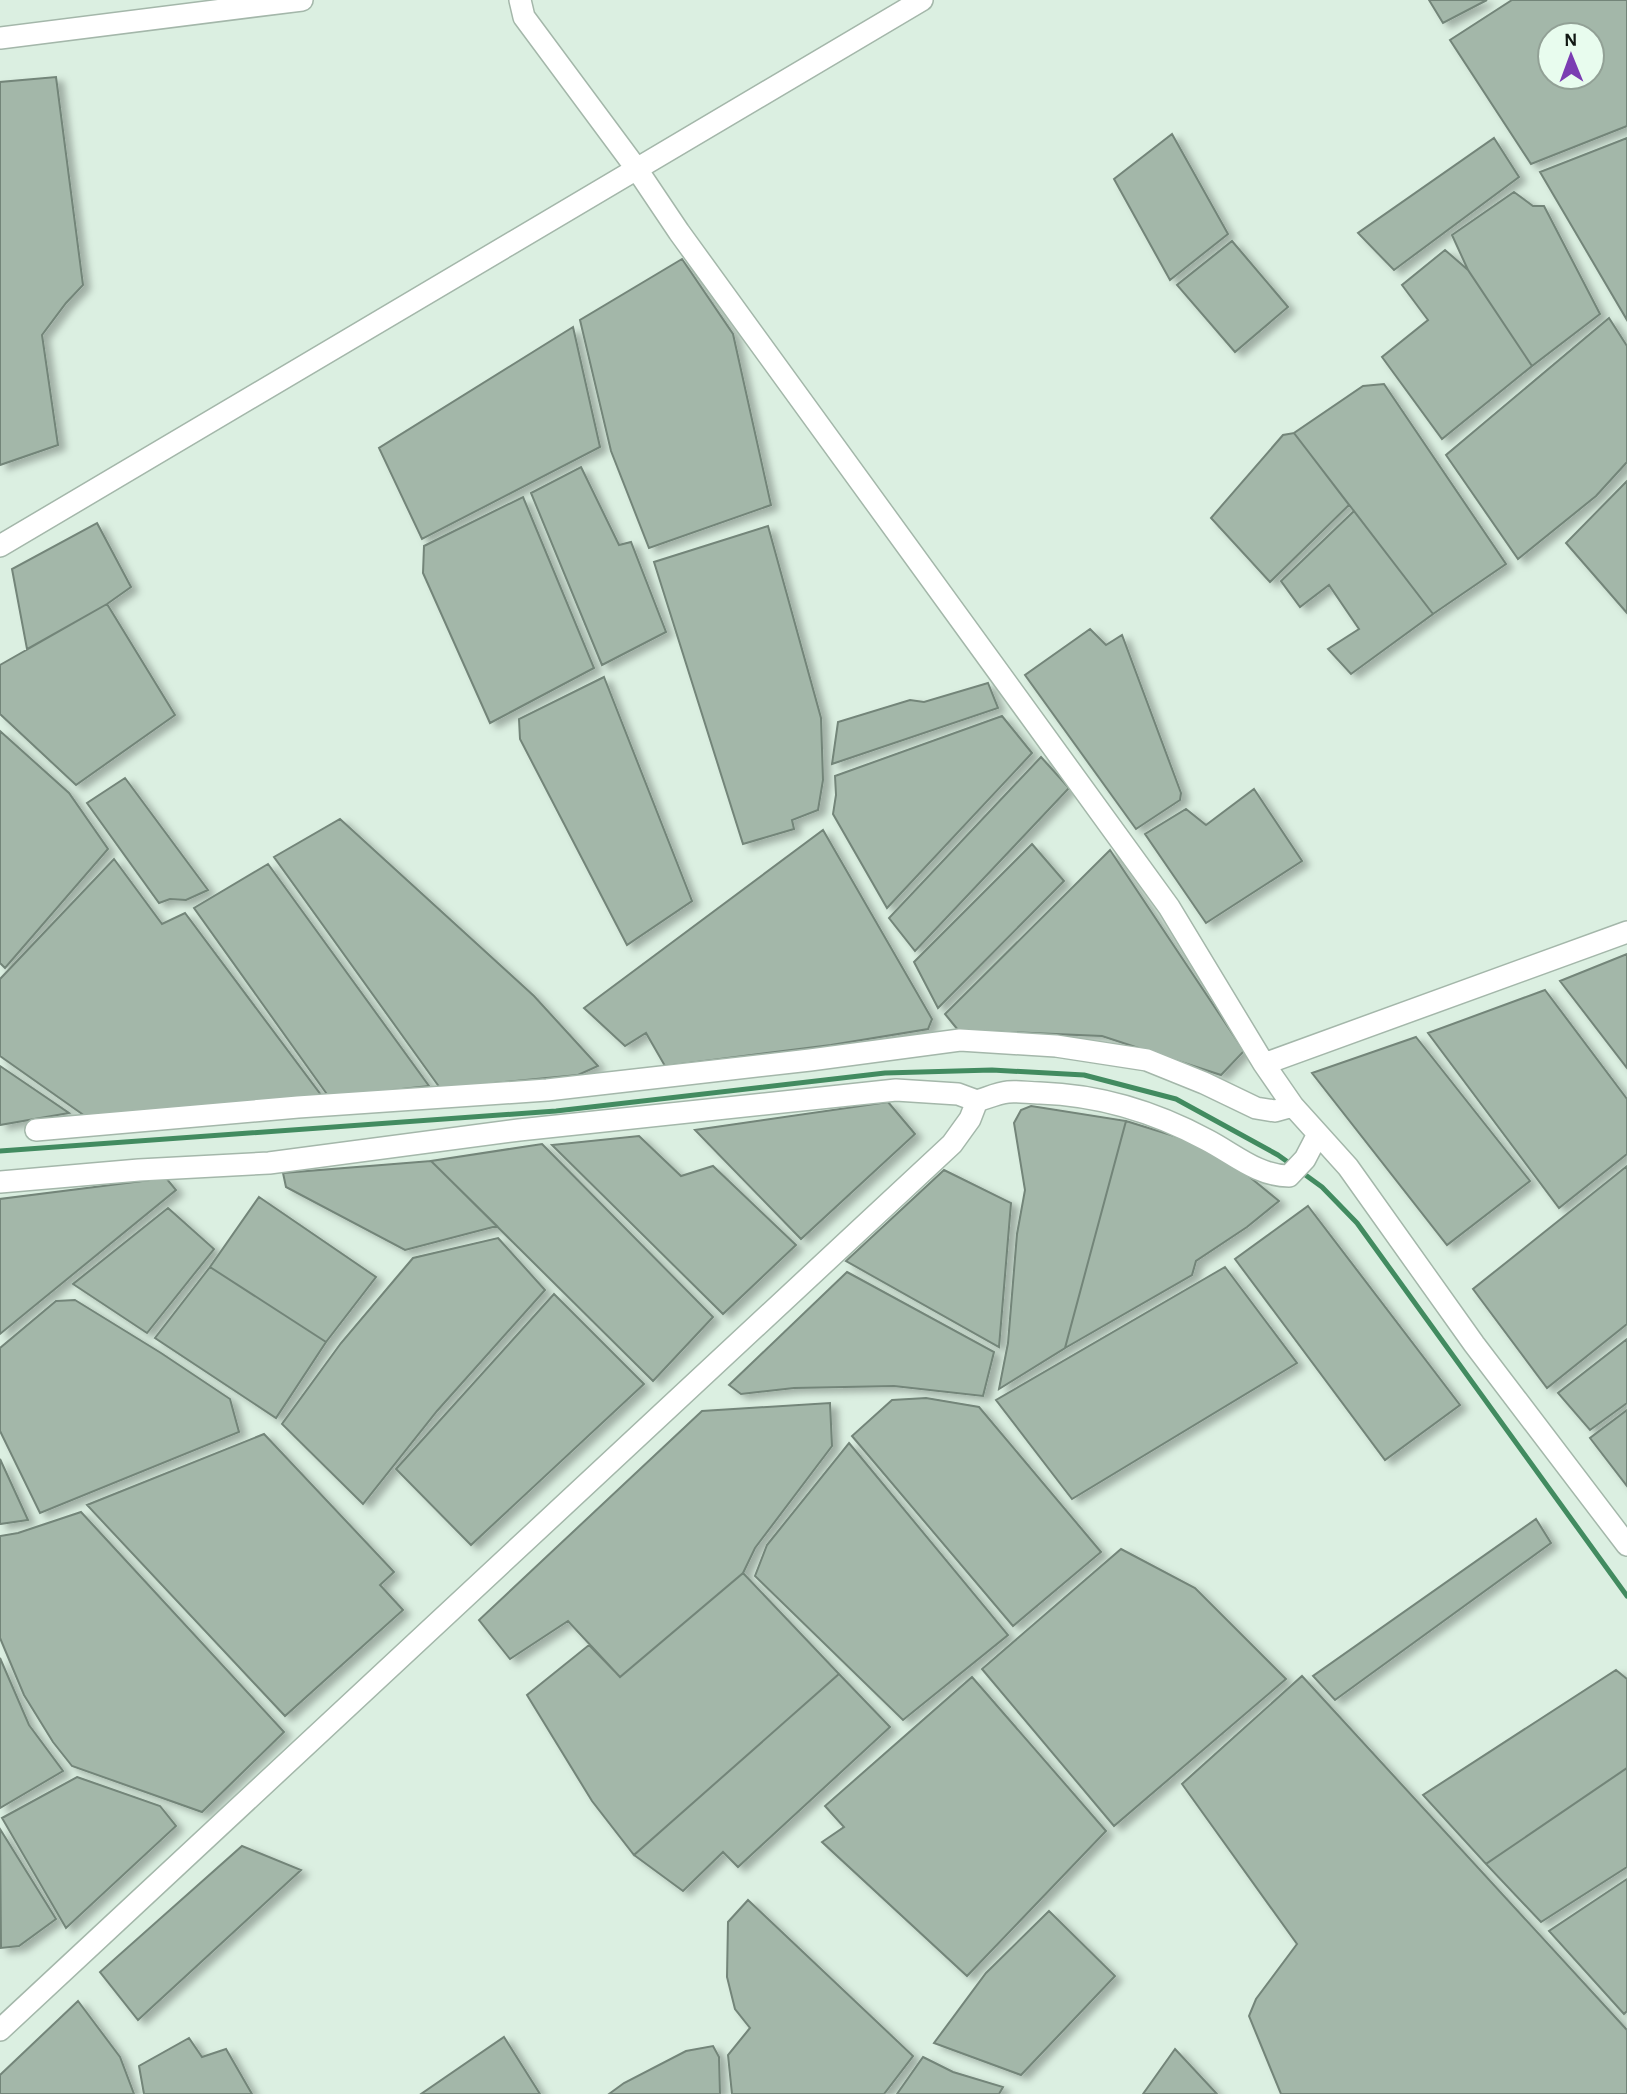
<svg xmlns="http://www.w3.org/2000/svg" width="1627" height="2094" font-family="'Alegreya Sans',sans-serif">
<defs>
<filter id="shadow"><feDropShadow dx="7" dy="4.5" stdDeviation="3.5" flood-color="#0004"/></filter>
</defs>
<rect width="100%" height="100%" fill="#dbefe1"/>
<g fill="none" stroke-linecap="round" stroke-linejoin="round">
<path stroke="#428b60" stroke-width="5" d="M 0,1151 L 556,1111 L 885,1073 L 992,1070 L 1084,1075 L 1176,1099 L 1278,1155 L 1292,1165
M 1300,1171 L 1322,1187 L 1357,1223 L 1627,1596"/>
</g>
<path fill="#a3b7a9" stroke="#738579" stroke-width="2" fill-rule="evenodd" filter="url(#shadow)" d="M 1429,0 L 1487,0 L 1443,23 Z
M 1512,0 L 1627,0 L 1627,126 L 1531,164 L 1450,40 ZM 1550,35 L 1592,35 L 1592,77 L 1550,77 Z
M 56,77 L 83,285 L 66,303 L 42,335 L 58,445 L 0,465 L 0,82 Z
M 1172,134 L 1228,234 L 1170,280 L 1114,179 Z
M 1494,138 L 1519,177 L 1394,270 L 1358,233 Z
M 1627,138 L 1627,320 L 1540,172 Z
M 1514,192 L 1533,206 L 1544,206 L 1600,314 L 1532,366 L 1468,270 L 1452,235 Z
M 1232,241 L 1288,307 L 1235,352 L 1177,285 Z
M 1445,250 L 1468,270 L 1532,366 L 1442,439 L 1382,357 L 1428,320 L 1402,285 Z
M 682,259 L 733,334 L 771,505 L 649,548 L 611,451 L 580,320 Z
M 1609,318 L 1627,346 L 1627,462 L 1596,496 L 1518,559 L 1446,455 Z
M 573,327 L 600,447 L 422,539 L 379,448 Z
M 1384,384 L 1506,564 L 1433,614 L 1294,433 L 1363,386 Z
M 1294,433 L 1349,505 L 1270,582 L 1211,518 L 1283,435 Z
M 581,467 L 619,545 L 631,542 L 666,632 L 602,665 L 531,493 Z
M 1627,481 L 1627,613 L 1566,543 Z
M 523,497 L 594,668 L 490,723 L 423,573 L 424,546 Z
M 1354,511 L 1433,614 L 1351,674 L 1328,649 L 1359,629 L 1329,585 L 1300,607 L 1281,581 Z
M 97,523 L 131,587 L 107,604 L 27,649 L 12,569 Z
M 768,526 L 821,718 L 823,780 L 818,810 L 792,820 L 794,829 L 743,844 L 654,562 Z
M 107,604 L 175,715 L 76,785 L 0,714 L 0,665 Z
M 1090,629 L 1106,645 L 1122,635 L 1181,793 L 1180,800 L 1136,829 L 1025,675 Z
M 604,677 L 692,901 L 627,945 L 520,739 L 519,719 Z
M 988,683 L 998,708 L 832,764 L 838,722 L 910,700 L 924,702 Z
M 1002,716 L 1032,753 L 887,908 L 833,814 L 836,795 L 835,776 Z
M 0,731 L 69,793 L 108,849 L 5,968 L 0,963 Z
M 1041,757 L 1069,788 L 915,951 L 889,918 Z
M 125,778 L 208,890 L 186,900 L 170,899 L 159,903 L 87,803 Z
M 1254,789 L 1302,861 L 1206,923 L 1145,834 L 1186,809 L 1206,825 Z
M 340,819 L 534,996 L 598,1066 L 578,1075 L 440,1088 L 274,857 Z
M 823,830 L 932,1019 L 928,1029 L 831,1045 L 665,1066 L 646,1033 L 625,1046 L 584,1008 Z
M 1032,844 L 1064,881 L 938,1008 L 914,962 Z
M 1110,850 L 1244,1051 L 1221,1075 L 1102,1036 L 958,1030 L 945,1014 Z
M 114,859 L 162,924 L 185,913 L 321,1095 L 85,1116 L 0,1056 L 0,979 Z
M 268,864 L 429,1086 L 329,1097 L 194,908 Z
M 1627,954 L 1627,1068 L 1560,981 Z
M 1545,990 L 1627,1099 L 1627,1154 L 1559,1208 L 1428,1033 Z
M 1416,1037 L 1530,1181 L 1447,1245 L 1312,1073 Z
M 0,1066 L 69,1113 L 0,1125 Z
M 888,1102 L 915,1134 L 801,1239 L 695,1130 Z
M 1031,1106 L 1126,1121 L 1065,1348 L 999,1389 L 1008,1343 L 1017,1234 L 1025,1190 L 1014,1123 L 1021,1110 Z
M 1126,1121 L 1187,1140 L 1246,1174 L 1279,1201 L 1247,1227 L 1196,1261 L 1192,1275 L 1065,1348 Z
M 639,1136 L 681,1176 L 713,1166 L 796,1245 L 723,1314 L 552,1145 Z
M 542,1144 L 713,1317 L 653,1381 L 431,1161 Z
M 431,1161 L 497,1226 L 405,1250 L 286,1187 L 283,1173 Z
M 1627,1166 L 1627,1324 L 1547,1388 L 1473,1289 Z
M 944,1170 L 1011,1203 L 999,1347 L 846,1261 Z
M 166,1178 L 176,1190 L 0,1334 L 0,1199 Z
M 259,1197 L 376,1277 L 326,1342 L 210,1267 Z
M 1308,1206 L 1460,1405 L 1385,1460 L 1235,1259 Z
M 168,1208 L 214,1249 L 147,1333 L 73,1284 Z
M 498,1238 L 545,1290 L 437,1411 L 363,1504 L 282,1424 L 341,1343 L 413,1258 Z
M 210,1267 L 326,1342 L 276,1418 L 155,1338 Z
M 1225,1267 L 1297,1363 L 1072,1499 L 996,1400 Z
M 847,1272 L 994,1352 L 983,1396 L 894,1386 L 794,1388 L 741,1394 L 729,1385 Z
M 554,1294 L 644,1384 L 471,1545 L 396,1469 Z
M 75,1300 L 161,1353 L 230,1399 L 239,1432 L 40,1513 L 0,1431 L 0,1348 L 56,1301 Z
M 1627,1339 L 1627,1403 L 1590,1430 L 1558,1393 Z
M 926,1398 L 979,1407 L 1101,1552 L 1013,1626 L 852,1436 L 892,1400 Z
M 830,1403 L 832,1446 L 755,1548 L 743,1573 L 620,1677 L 568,1621 L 510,1659 L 479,1620 L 702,1411 Z
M 1627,1410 L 1627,1486 L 1590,1438 Z
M 264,1434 L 394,1572 L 380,1585 L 403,1610 L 285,1716 L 87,1505 Z
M 849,1443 L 1008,1635 L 903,1720 L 755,1576 L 767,1545 Z
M 0,1459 L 28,1520 L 0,1524 Z
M 81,1512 L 284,1732 L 202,1812 L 72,1766 L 53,1742 L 24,1695 L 0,1638 L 0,1536 L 18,1533 Z
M 1536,1519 L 1551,1543 L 1335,1700 L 1313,1676 Z
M 1121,1549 L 1195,1588 L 1286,1679 L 1114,1826 L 982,1669 Z
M 743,1573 L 839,1674 L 634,1855 L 592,1801 L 527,1695 L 589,1645 L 620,1677 Z
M 0,1658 L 29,1725 L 63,1771 L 0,1808 Z
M 1616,1670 L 1627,1679 L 1627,1768 L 1486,1864 L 1423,1795 Z
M 839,1674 L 890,1727 L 738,1867 L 723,1852 L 683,1891 L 634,1855 Z
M 1302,1676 L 1627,2030 L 1627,2094 L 1281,2094 L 1249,2016 L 1256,1999 L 1297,1944 L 1182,1784 Z
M 972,1677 L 1106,1831 L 967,1976 L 822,1842 L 844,1827 L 825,1806 Z
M 1627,1768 L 1627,1867 L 1541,1922 L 1486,1864 Z
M 77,1777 L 160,1806 L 176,1826 L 66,1928 L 2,1818 Z
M 0,1829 L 56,1919 L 19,1946 L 1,1948 Z
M 242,1846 L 301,1870 L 138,2020 L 100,1972 Z
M 1627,1879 L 1627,2011 L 1624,2014 L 1549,1931 Z
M 748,1900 L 913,2056 L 884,2094 L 732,2094 L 728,2055 L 750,2028 L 735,2009 L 727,1977 L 728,1922 Z
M 1049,1911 L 1115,1976 L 1021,2075 L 934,2043 L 986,1973 Z
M 78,2001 L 120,2057 L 134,2094 L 0,2094 L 0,2075 Z
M 504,2037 L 540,2094 L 421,2094 Z
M 189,2038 L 202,2057 L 226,2049 L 252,2094 L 144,2094 L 139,2066 Z
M 713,2046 L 719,2057 L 720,2094 L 609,2094 L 624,2083 L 686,2051 Z
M 1175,2049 L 1217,2094 L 1143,2094 Z
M 923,2057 L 953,2072 L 1003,2087 L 999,2094 L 897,2094 Z"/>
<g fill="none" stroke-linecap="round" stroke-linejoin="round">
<g stroke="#a4b7aa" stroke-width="24">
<path id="street" d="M 520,0 L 524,17 L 636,168 L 679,232 L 1169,907 L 1264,1064 L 1293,1106 L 1348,1167 L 1474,1344 L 1627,1545
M 0,38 L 302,0
M 0,546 L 922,0
M 1264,1064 L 1627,932
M 36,1130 L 298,1107 L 547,1090 L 810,1060 L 960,1040 L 1056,1046 L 1147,1060 L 1204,1083 L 1256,1108 L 1275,1111 L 1293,1106
M 0,1182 L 139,1170 L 269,1163 L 519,1130 L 896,1090 L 958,1094 L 977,1101
M 0,2030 L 952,1144 L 970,1119 L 977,1101 C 987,1098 998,1093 1008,1092 C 1018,1091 1029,1093 1040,1093 C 1100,1095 1155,1112 1207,1140 C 1234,1154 1258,1176 1289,1176 L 1305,1159 L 1318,1134"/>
</g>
<use href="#street" stroke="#fff" stroke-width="21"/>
</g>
<g transform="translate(1571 56) rotate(359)"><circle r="33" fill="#e8fcee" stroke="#92a196" stroke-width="2"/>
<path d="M0-5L12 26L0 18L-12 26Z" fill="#7b3db2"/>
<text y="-10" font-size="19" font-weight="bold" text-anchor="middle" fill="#111813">N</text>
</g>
</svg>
